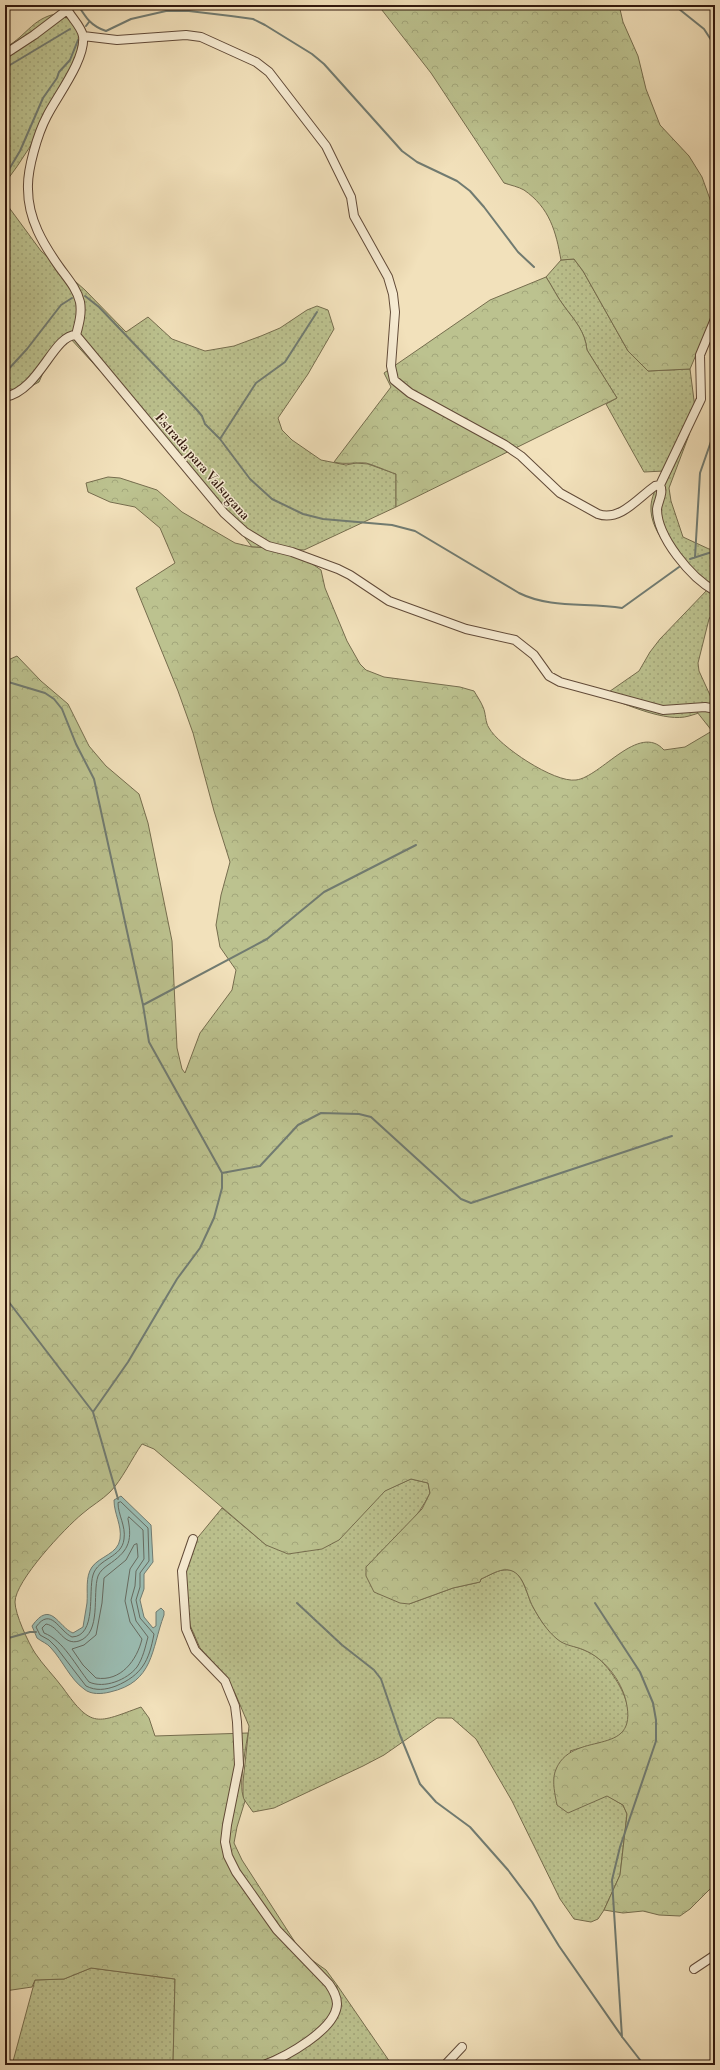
<svg xmlns="http://www.w3.org/2000/svg" width="720" height="2070" font-family="'Libre Bodoni',serif">
<defs>
<pattern id="grass-dots" width="8" height="8" patternUnits="userSpaceOnUse"><rect width="8" height="8" fill="#bcc28f"/><path d="M2 2h.1M6 6h.1" fill="none" stroke="#a2a67a" stroke-width="1.8" stroke-linecap="round"/></pattern>
<pattern id="forest-crowns" width="20" height="18" patternUnits="userSpaceOnUse"><rect width="20" height="18" fill="#bcc28f"/><path d="M2 6a3 3 0 1 1 6 0M12 15a3 3 0 1 1 6 0" fill="none" stroke="#a2a67a"/></pattern>
</defs>
<rect width="100%" height="100%" fill="#f2e1bb"/>
<filter id="stains"><feTurbulence type="fractalNoise" baseFrequency=".005" numOctaves="4"/><feColorMatrix values="0 0 0 0 .2 0 0 0 0 .09 0 0 0 0 .02 0 0 0 .5 -.17"/></filter>
<radialGradient id="worn" r=".72"><stop offset=".6" stop-color="#630" stop-opacity="0"/><stop offset="1" stop-color="#630" stop-opacity=".3"/></radialGradient>
<path fill="url(#grass-dots)" stroke="#766d4e" d="M 62,13 L 72,22 L 73,25 L 80,30 L 85,38 C 62,88 39,139 5,183 L 5,48 C 29,34 33,16 62,13 Z
M 5,202 L 41,251 L 85,290 L 126,332 L 148,317 L 172,339 L 205,351 L 234,346 L 261,336 L 280,328 L 307,310 L 317,306 L 328,310 L 334,329 L 308,374 L 278,418 L 282,430 L 292,440 L 321,460 L 346,465 L 356,463 L 368,464 L 396,474 L 396,507 L 304,550 L 252,547 L 230,518 L 158,440 L 127,400 L 69,337 L 54,348 L 39,382 L 22,391 L 5,388 Z
M 574,259 L 583,271 L 628,351 L 648,371 L 690,369 L 695,408 L 689,435 L 669,488 L 671,501 L 683,537 L 709,549 L 715,549 L 715,609 L 709,619 L 698,663 L 699,671 L 715,706 C 707,709 698,714 689,716 C 666,723 626,704 603,696 L 639,671 L 650,652 L 660,639 L 708,589 C 688,568 648,537 651,505 C 652,494 659,481 664,471 L 644,472 L 606,404 L 617,398 L 587,350 C 585,331 574,320 564,306 C 557,297 552,286 546,277 L 561,260 Z
M 411,1479 L 428,1483 L 430,1493 C 418,1518 398,1537 377,1555 L 409,1604 L 453,1588 L 480,1582 L 481,1579 C 488,1576 496,1571 503,1570 C 523,1566 526,1595 533,1607 C 537,1614 542,1623 548,1629 C 562,1647 575,1644 592,1654 C 611,1664 646,1719 619,1736 C 605,1744 585,1746 570,1751 L 608,1796 L 623,1805 L 627,1814 L 620,1875 L 604,1910 L 598,1919 L 591,1922 L 574,1919 L 560,1899 L 512,1801 L 476,1739 L 452,1718 L 437,1718 L 384,1755 L 363,1766 L 274,1808 L 253,1812 L 243,1798 L 243,1782 L 249,1726 L 235,1693 L 224,1674 L 200,1648 L 190,1625 L 186,1590 L 185,1565 L 190,1547 L 222,1508 L 266,1545 L 367,1509 L 384,1491 Z
M 91,1968 L 175,1979 L 173,2065 L 12,2065 L 35,1980 L 64,1979 Z
M 337,1985 L 392,2065 L 254,2065 L 264,2062 L 335,2004 Z"/>
<path fill="url(#forest-crowns)" stroke="#766d4e" d="M 378,5 L 619,5 L 623,22 L 638,56 L 646,89 L 660,125 L 689,156 L 702,177 L 715,213 L 715,318 L 701,343 L 690,369 L 648,371 L 628,351 L 583,271 L 574,259 L 561,260 C 556,232 550,208 524,190 C 519,187 510,185 504,183 L 431,73 Z
M 546,277 C 552,286 557,297 564,306 C 575,321 585,331 587,350 L 617,398 L 396,507 L 396,474 C 387,471 374,465 366,463 C 355,462 345,465 334,462 L 391,387 L 384,373 L 490,300 Z
M 108,477 L 120,478 L 157,490 L 182,512 L 235,543 L 252,547 L 291,549 L 321,570 L 325,588 L 347,641 L 360,664 L 366,670 L 384,677 L 460,687 L 474,691 C 477,696 481,702 483,707 C 486,713 485,722 489,728 C 499,746 554,783 576,780 C 601,777 639,722 664,750 L 685,747 L 712,731 L 697,712 L 707,709 L 715,711 L 715,1884 L 690,1909 L 680,1916 L 659,1915 L 643,1911 L 623,1913 L 604,1910 L 620,1875 L 627,1814 L 623,1805 L 607,1796 L 568,1813 L 557,1805 C 555,1795 552,1782 555,1772 C 570,1727 640,1761 626,1701 C 621,1680 604,1658 584,1650 C 575,1646 565,1646 557,1639 C 547,1631 539,1618 533,1607 C 526,1595 524,1567 503,1570 C 496,1571 488,1576 481,1579 L 480,1582 L 453,1588 L 409,1604 L 400,1603 L 374,1592 L 366,1576 L 366,1567 L 422,1509 L 430,1493 L 428,1483 L 411,1479 L 385,1491 L 339,1540 L 322,1549 L 288,1554 L 266,1545 L 154,1449 L 142,1444 C 132,1458 122,1480 110,1492 C 102,1500 91,1506 82,1514 C 65,1528 15,1581 15,1602 C 15,1614 28,1642 35,1653 C 43,1665 54,1676 63,1688 C 92,1729 97,1723 141,1707 L 149,1718 L 155,1736 L 248,1733 C 246,1748 237,1789 245,1801 L 237,1827 L 234,1843 L 242,1860 L 302,1953 L 326,1970 L 337,1985 L 335,2004 L 328,2019 L 303,2043 L 254,2065 L 173,2065 L 175,1979 L 91,1968 L 64,1979 L 35,1980 L 32,1987 L 5,1991 L 5,659 L 8,660 L 17,656 L 41,681 L 68,704 L 89,746 L 106,766 L 139,794 L 148,823 L 172,941 L 177,1048 L 182,1069 L 185,1073 L 200,1033 L 232,990 L 236,970 L 220,947 L 216,925 L 221,895 L 230,862 L 214,811 L 193,733 L 178,691 L 136,588 L 175,563 L 160,528 L 135,507 L 110,502 L 88,492 L 86,483 Z"/>
<path fill="#9bbdb3" stroke="#717b71" d="M 121,1496 L 151,1525 L 153,1562 L 144,1574 L 144,1589 L 140,1600 L 144,1617 L 153,1628 L 156,1626 L 156,1612 L 161,1608 L 164,1611 L 164,1615 C 151,1650 154,1682 110,1692 C 102,1694 91,1695 84,1689 C 70,1679 63,1661 51,1648 C 47,1643 42,1642 37,1638 L 32,1626 C 51,1599 58,1627 73,1633 L 83,1627 C 84,1619 86,1611 87,1603 C 88,1591 85,1577 92,1567 C 100,1556 118,1554 120,1539 C 122,1525 114,1514 114,1500 Z"/>
<g fill="none" stroke-linecap="round" stroke-linejoin="round">
<path stroke="#666a60" stroke-width="1" d="M 121,1502 L 148,1528 L 149,1561 L 140,1573 L 140,1587 L 136,1600 L 140,1618 L 154,1634 C 149,1661 142,1675 116,1686 C 105,1690 96,1691 86,1686 L 56,1647 L 49,1640 L 40,1635 L 36,1627 C 51,1606 59,1631 72,1637 C 97,1636 88,1591 93,1575 C 98,1558 122,1558 124,1539 C 126,1526 118,1515 118,1503 Z
M 129,1517 L 143,1530 L 144,1559 L 136,1571 L 135,1586 L 131,1600 L 136,1621 L 148,1637 C 145,1648 143,1658 137,1667 C 127,1680 104,1689 89,1682 C 76,1666 63,1640 44,1633 L 42,1628 L 46,1624 C 59,1626 63,1646 79,1641 C 102,1633 92,1594 98,1576 C 100,1571 104,1568 108,1565 C 127,1552 133,1543 128,1519 Z
M 137,1544 L 138,1557 L 130,1569 L 125,1601 L 130,1622 L 142,1639 C 137,1660 121,1682 96,1678 L 83,1665 L 72,1649 L 84,1645 L 96,1635 L 102,1603 L 104,1578 L 126,1560 L 134,1545 Z"/>
<path stroke="#717b71" stroke-width="2" d="M 78,5 C 86,18 91,26 106,31 L 131,19 L 166,11 L 189,11 L 231,16 L 253,19 L 265,25 L 312,54 L 324,64 L 402,151 L 417,162 L 457,181 L 470,191 L 484,207 L 518,252 L 534,267
M 674,5 L 704,29 L 715,46
M 86,26 L 89,22
M 5,68 L 70,29
M 5,176 L 20,151 L 43,98 L 57,78 L 59,72 L 70,60 L 78,40
M 85,296 L 99,307 L 197,410 L 202,416 L 205,424 L 220,439 L 250,479 L 272,499 L 303,514 L 323,519 L 392,525 L 415,531 L 519,593 C 551,609 588,602 622,608 L 679,567
M 5,373 L 27,349 L 61,305 L 72,298
M 220,439 L 256,383 L 285,362 L 317,312
M 695,557 L 700,473 L 715,430
M 690,559 L 715,551
M 5,681 L 45,693 L 54,699 L 62,709 L 76,744 L 94,779 L 143,1005 L 149,1042 L 222,1173 L 222,1188 L 214,1218 L 200,1248 L 177,1279 L 128,1362 L 93,1412
M 143,1005 L 267,939 L 324,892 L 416,845
M 222,1173 L 260,1166 L 298,1125 L 321,1113 L 359,1114 L 371,1117 L 461,1199 L 471,1203 L 672,1136
M 5,1297 L 93,1412 L 118,1499
M 297,1603 L 342,1645 L 374,1670 L 381,1679 L 400,1735 L 420,1784 L 436,1802 L 470,1827 L 508,1870 L 532,1902 L 559,1946 L 623,2038 L 644,2065
M 595,1603 L 640,1672 L 653,1703 L 656,1720 L 656,1741 L 620,1847 L 612,1880 L 622,2037
M 5,1639 L 30,1632 L 36,1632
M 698,2065 L 715,2059"/>
<g stroke="#614a38" stroke-width="10">
<path id="street" d="M 65,5 C 69,16 81,25 83,36 C 86,59 57,96 47,116 C 38,133 27,169 28,189 C 28,219 43,244 60,268 C 68,279 77,289 80,302 C 82,313 79,324 76,335
M 83,36 L 117,40 L 186,35 L 201,37 L 256,62 L 269,72 L 326,146 L 351,197 L 354,216 L 388,277 L 393,294 L 395,312 L 391,366 L 394,380 L 410,393 L 505,445 L 521,456 L 560,493 L 598,514 C 620,522 639,497 655,486 L 660,485 C 664,493 658,501 657,509 C 657,537 691,578 715,591
M 5,54 L 34,35 L 67,10
M 5,397 C 40,390 53,335 76,335 L 224,513 L 245,532 L 268,546 L 292,552 L 338,569 L 350,575 L 389,601 L 466,629 L 515,640 L 534,655 L 549,676 L 560,682 L 663,710 L 705,707 L 715,709
M 660,485 L 701,399 L 700,355 L 715,319
M 193,1539 L 182,1571 L 186,1629 L 195,1650 L 225,1681 L 235,1706 L 237,1722 L 239,1765 L 227,1825 L 225,1842 L 228,1856 L 236,1872 L 277,1930 L 329,1984 C 333,1990 337,1996 337,2004 C 336,2030 285,2057 264,2065
M 694,1969 L 715,1955
M 445,2065 L 462,2047"/>
</g>
<use href="#street" stroke="#f7ecd3" stroke-width="8"/>
</g>
<g text-anchor="middle" stroke-width="3" stroke-linejoin="round" paint-order="stroke">
<g font-size="13" fill="#31180d" stroke="#f7ecd3">
<text transform="translate(203 466) rotate(49)" y="5">Estrada para Valsugana</text>
</g>
</g>
<rect width="720" height="2070" fill="none" stroke="#f2e1bb" stroke-width="20"/>
<rect x="6" y="6" width="708" height="2058" fill="none" stroke="#31180d" stroke-width="2"/>
<rect x="10" y="10" width="700" height="2050" fill="none" stroke="#31180d"/>
<rect width="100%" height="100%" filter="url(#stains)"/>
<rect width="100%" height="100%" fill="url(#worn)"/>
</svg>
